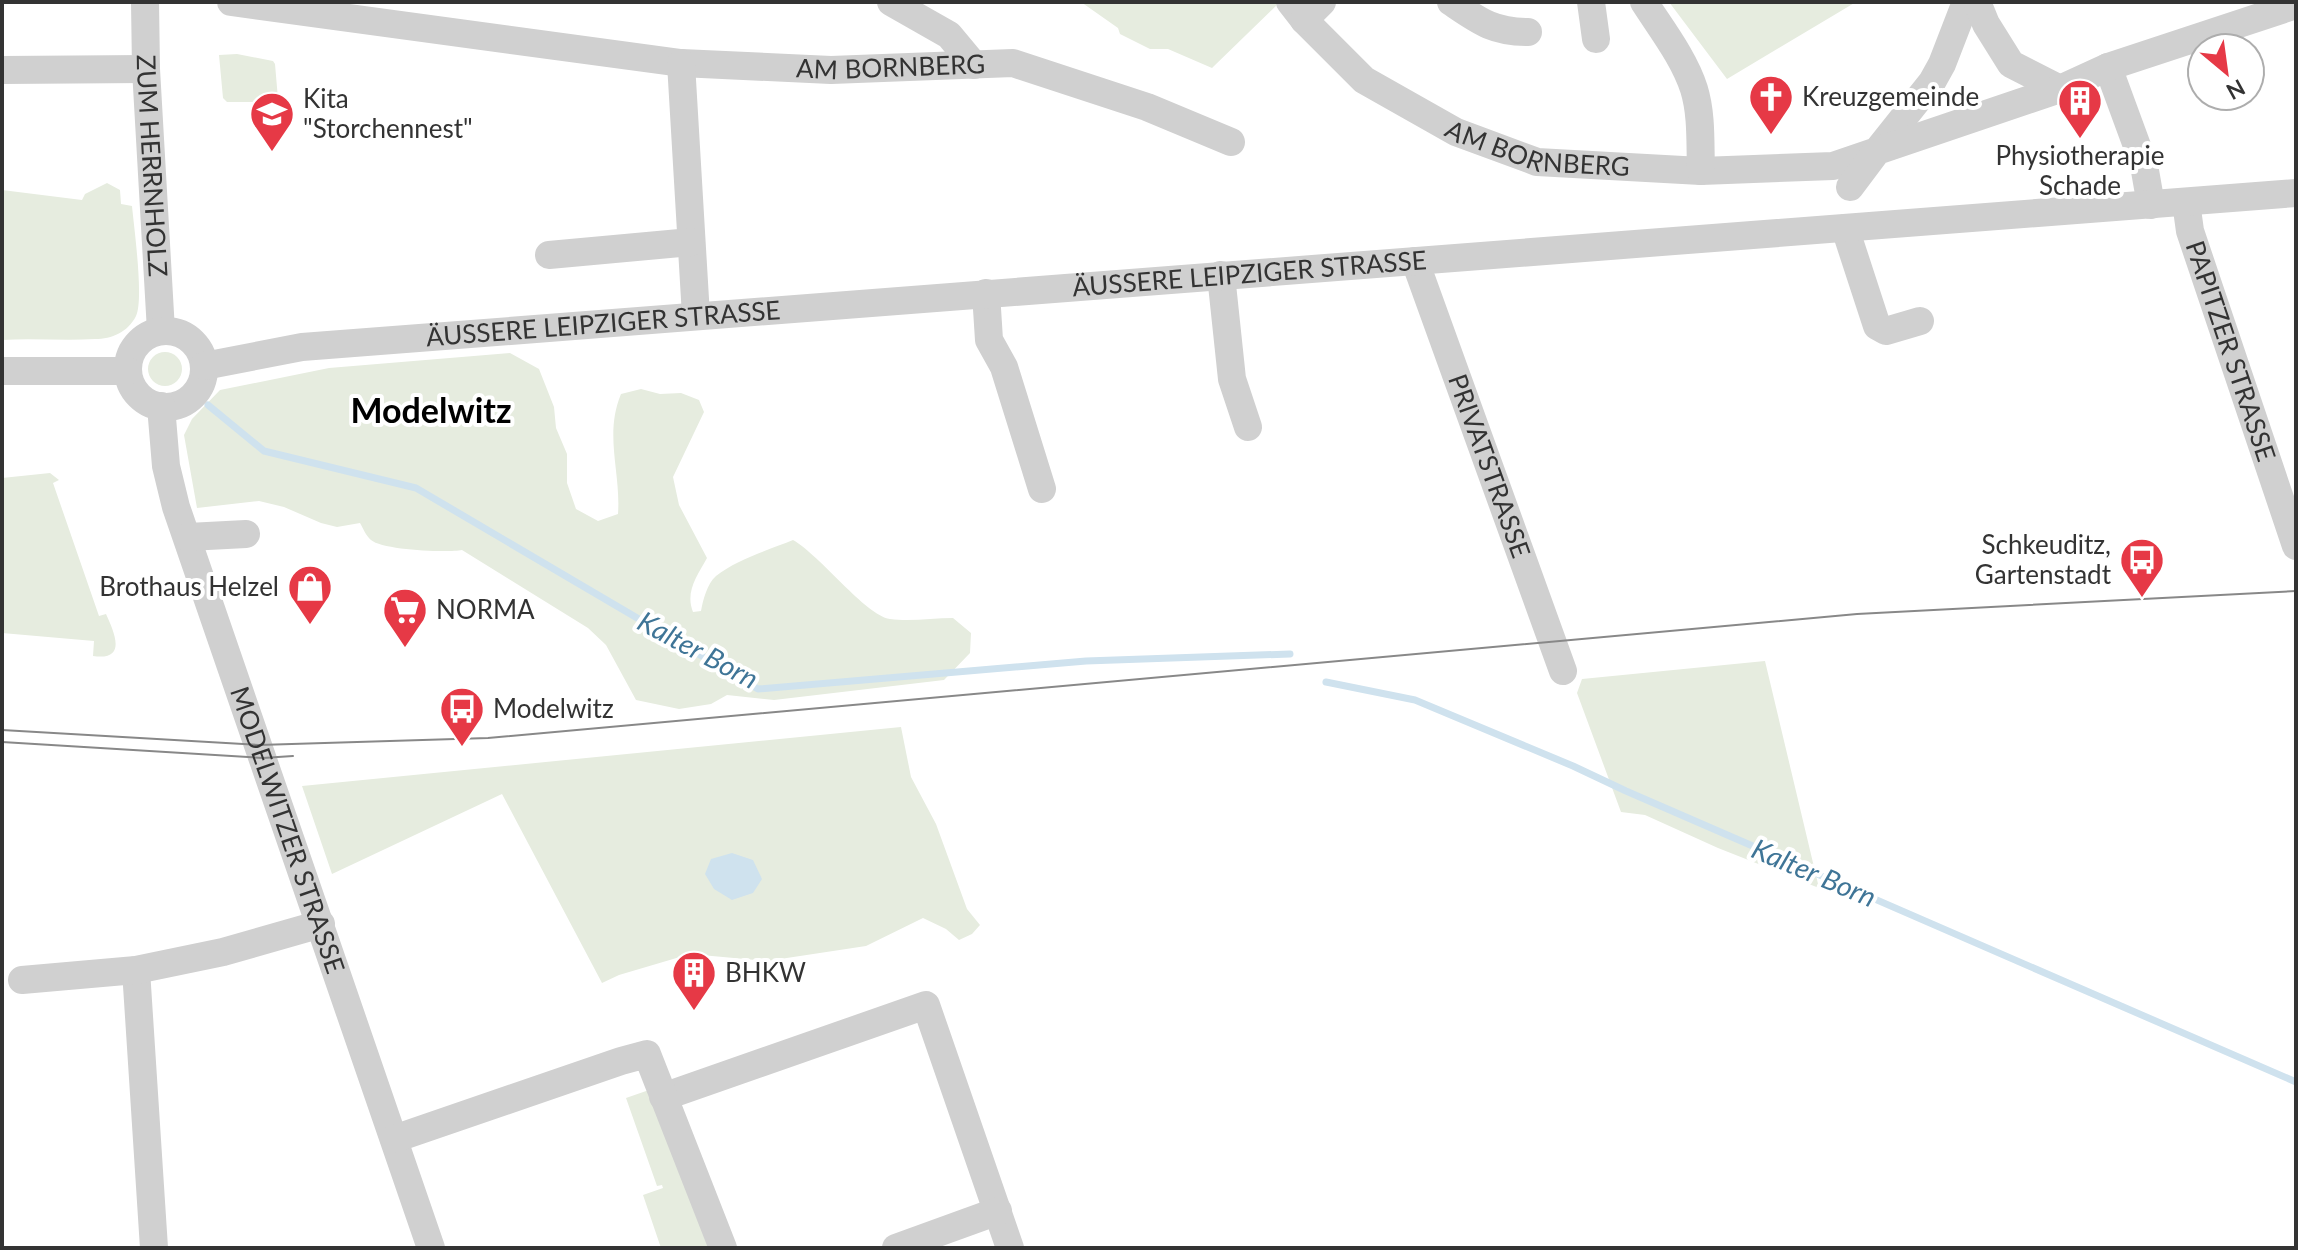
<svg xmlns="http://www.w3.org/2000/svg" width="2298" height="1250" font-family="Lato,sans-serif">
<rect width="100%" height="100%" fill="#fff"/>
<path fill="#e6ecdf" d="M 1081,2 L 1280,2 L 1212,68 L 1168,49 L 1150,49 L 1120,34 L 1118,28 Z
M 1669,2 L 1856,2 L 1727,79 Z
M 237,54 L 273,61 L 275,64 L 278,99 L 276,102 L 227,102 L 223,98 L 219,55 Z
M 107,183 L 120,190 L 121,204 L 132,206 C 134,228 144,299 136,316 C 128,332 112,339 95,339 C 64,341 33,338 2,340 L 2,190 L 82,200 L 85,194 Z
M148 369a17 17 0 1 1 34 0a17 17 0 1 1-34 0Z
M 510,353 L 539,369 L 554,407 L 556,428 L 567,454 L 567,483 L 576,509 L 598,521 L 618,514 C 621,472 604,435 621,394 L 641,389 L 660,394 L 681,393 L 699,400 L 704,412 L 673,477 L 679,505 L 707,558 C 697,576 685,592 693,612 L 701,611 C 703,600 707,584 716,576 C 737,559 769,550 793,540 C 821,556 865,615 890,619 C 910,622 933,618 953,618 L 971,633 L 970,653 L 944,680 L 774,700 L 727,695 L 711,704 L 679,709 L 636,700 L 606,645 L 588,628 L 462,550 C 447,553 382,550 371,540 C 366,536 363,528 360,523 L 337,527 L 321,523 L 284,507 L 259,501 L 197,508 L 184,435 L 192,419 L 220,390 L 329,368 Z
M 50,473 L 59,480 L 53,483 L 99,616 L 106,614 C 114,632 128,661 93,656 L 94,641 L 2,633 L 2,478 Z
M 1765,661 L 1819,888 L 1718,848 L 1645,815 L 1621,812 L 1577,693 L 1582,679 Z
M 901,727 L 911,777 L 936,824 L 967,909 L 980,925 L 972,934 L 959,940 L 946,929 L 923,918 L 866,946 L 767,961 L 690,954 L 619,975 L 602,983 L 502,794 L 332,874 L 302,786 Z
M 649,1090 L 712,1248 L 661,1248 L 643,1195 L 663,1188 L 662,1185 L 657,1186 L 626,1098 Z"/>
<path fill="#cfe2ee" d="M 732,853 L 753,860 L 762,879 L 753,893 L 732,900 L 714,889 L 705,874 L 711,859 Z"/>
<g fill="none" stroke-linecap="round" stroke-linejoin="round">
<path stroke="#cfe2ee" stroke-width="7" d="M 208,405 L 264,451 L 416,488 L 758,689 L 1086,661 L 1290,654
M 1326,682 L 1415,700 L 1573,766 L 1626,791 L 2296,1082"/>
<g stroke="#d0d0d0" stroke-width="28">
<path id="s1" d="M 145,2 L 146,69 L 161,331"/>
<path id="s2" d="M 231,2 L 681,63 L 831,70 L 1013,63 L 1147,107 L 1231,142"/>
<path d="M 891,2 L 949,35 L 974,65"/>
<path id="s3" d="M 1290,2 L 1304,20 L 1364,80 L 1456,132 L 1537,162 L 1701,171 L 1833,166 L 1877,151 L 1932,82 L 1942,64 L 1966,2"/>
<path d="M 1451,2 C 1479,21 1493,32 1528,32"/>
<path d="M 1591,2 L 1596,39"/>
<path d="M 1644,2 C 1662,30 1684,58 1694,89 C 1702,115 1700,144 1701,171"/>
<path d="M 1977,2 L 1986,24 L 2011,64 L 2060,89"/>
<path d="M 1304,20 L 1322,2"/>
<path d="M 681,63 L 696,316"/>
<path d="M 2108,67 L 2144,165 L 2151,205"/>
<path d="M 2,70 L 146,69"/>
<path d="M 1850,187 L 1877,151 L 2060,89 L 2108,67 L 2296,5"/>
<path id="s4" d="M 2186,202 L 2190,231 L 2296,546"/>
<path d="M 1845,228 L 1877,326 L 1886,331 L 1920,321"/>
<path d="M 549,255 L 691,242"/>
<path id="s5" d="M 1415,261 L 1563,671"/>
<path d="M 1221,275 L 1232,379 L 1248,427"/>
<path d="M 986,293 L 989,340 L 1004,367 L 1042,489"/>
<circle cx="166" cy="369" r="38"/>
<path id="s6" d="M 204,366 L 302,347 L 2296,193"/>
<path d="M 2,371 L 128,371"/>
<path id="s7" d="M 161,406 L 166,466 L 176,507 L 431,1248"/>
<path d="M 188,537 L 246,534"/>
<path d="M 136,970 L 154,1248"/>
<path d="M 22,980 L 136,970 L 223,952 L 321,924"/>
<path d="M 663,1097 L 926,1005 L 1010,1248"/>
<path d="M 394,1139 L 621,1061 L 647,1054 L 723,1248"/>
<path d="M 896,1248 L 998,1211"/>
</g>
<path stroke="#888" stroke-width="2" d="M 2,730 L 259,745 L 488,738 L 1857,614 L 2296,591
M 2,742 L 263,758 L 293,756"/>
</g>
<defs>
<g id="church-pin" transform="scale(2.3)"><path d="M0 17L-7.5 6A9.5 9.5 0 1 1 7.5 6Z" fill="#e63946" stroke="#fff"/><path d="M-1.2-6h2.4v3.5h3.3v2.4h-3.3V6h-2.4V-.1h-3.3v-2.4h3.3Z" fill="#fff"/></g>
<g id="building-pin" transform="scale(2.3)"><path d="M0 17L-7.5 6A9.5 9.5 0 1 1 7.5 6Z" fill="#e63946" stroke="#fff"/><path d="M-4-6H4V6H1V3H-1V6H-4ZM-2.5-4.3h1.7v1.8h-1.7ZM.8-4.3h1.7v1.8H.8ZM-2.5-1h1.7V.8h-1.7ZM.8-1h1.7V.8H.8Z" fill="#fff"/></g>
<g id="school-pin" transform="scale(2.3)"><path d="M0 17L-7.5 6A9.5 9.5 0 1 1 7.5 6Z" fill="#e63946" stroke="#fff"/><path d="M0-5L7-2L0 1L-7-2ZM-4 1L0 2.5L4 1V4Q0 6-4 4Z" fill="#fff"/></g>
<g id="bus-pin" transform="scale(2.3)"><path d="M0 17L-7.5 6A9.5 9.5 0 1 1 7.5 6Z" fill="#e63946" stroke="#fff"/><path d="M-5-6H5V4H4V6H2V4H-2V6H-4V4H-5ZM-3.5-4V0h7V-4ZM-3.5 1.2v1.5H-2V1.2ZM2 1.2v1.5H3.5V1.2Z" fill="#fff"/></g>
<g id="shop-pin" transform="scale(2.3)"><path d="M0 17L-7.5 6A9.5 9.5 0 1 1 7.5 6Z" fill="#e63946" stroke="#fff"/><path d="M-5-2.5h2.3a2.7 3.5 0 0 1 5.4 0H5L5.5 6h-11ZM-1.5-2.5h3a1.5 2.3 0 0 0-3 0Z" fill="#fff"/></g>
<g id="supermarket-pin" transform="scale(2.3)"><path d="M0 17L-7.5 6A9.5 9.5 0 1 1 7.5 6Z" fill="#e63946" stroke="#fff"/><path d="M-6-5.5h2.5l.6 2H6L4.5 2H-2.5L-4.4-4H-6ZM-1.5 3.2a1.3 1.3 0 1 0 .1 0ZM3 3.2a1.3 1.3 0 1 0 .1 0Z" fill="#fff"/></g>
</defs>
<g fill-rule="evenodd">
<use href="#church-pin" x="1771" y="97"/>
<use href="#building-pin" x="2080" y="101"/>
<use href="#school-pin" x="272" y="114"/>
<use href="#bus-pin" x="2142" y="560"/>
<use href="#shop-pin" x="310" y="587"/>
<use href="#supermarket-pin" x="405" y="610"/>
<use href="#bus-pin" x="462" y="709"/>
<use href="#building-pin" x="694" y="973"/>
</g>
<g text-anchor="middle" stroke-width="8" stroke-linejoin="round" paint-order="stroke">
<g font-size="26" fill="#333" stroke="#fff">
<text dy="9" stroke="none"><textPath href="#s2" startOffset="664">AM BORNBERG</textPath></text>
<text dy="9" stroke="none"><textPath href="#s3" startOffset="298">AM BORNBERG</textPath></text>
<text dy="9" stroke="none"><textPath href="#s1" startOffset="164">ZUM HERRNHOLZ</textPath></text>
<text dy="9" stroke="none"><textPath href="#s6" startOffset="1050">ÄUSSERE LEIPZIGER STRASSE</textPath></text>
<text dy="9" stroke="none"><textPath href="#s6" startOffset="402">ÄUSSERE LEIPZIGER STRASSE</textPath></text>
<text dy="9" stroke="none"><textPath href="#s4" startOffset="156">PAPITZER STRASSE</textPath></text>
<text dy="9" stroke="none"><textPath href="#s5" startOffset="218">PRIVATSTRASSE</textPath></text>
<text dy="9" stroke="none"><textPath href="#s7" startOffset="444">MODELWITZER STRASSE</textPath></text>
</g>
<g font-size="26" fill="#333" stroke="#fff" text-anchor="start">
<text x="1802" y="106">Kreuzgemeinde</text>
<text x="303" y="108">Kita<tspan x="303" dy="30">"Storchennest"</tspan></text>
<text x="2080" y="165" text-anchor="middle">Physiotherapie<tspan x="2080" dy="30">Schade</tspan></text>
<text x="2111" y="554" text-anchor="end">Schkeuditz,<tspan x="2111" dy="30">Gartenstadt</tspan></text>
<text x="279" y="596" text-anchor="end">Brothaus Helzel</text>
<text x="436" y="619">NORMA</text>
<text x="493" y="718">Modelwitz</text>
<text x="725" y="982">BHKW</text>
</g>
<g font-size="28" font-style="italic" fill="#3f7597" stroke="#fff">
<text transform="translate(698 650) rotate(28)" y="10">Kalter Born</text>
<text transform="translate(1814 873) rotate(23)" y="10">Kalter Born</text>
</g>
<g font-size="34" font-weight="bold" fill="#000" stroke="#fff">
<text x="431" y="423">Modelwitz</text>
</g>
</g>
<rect width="2298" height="1250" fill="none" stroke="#333333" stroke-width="8"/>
<g transform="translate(2226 72) rotate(151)"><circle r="38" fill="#ffffff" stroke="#adadad" stroke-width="2"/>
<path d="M0-6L14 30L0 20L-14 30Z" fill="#e63946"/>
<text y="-12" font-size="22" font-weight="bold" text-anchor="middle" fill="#333333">N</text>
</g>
</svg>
